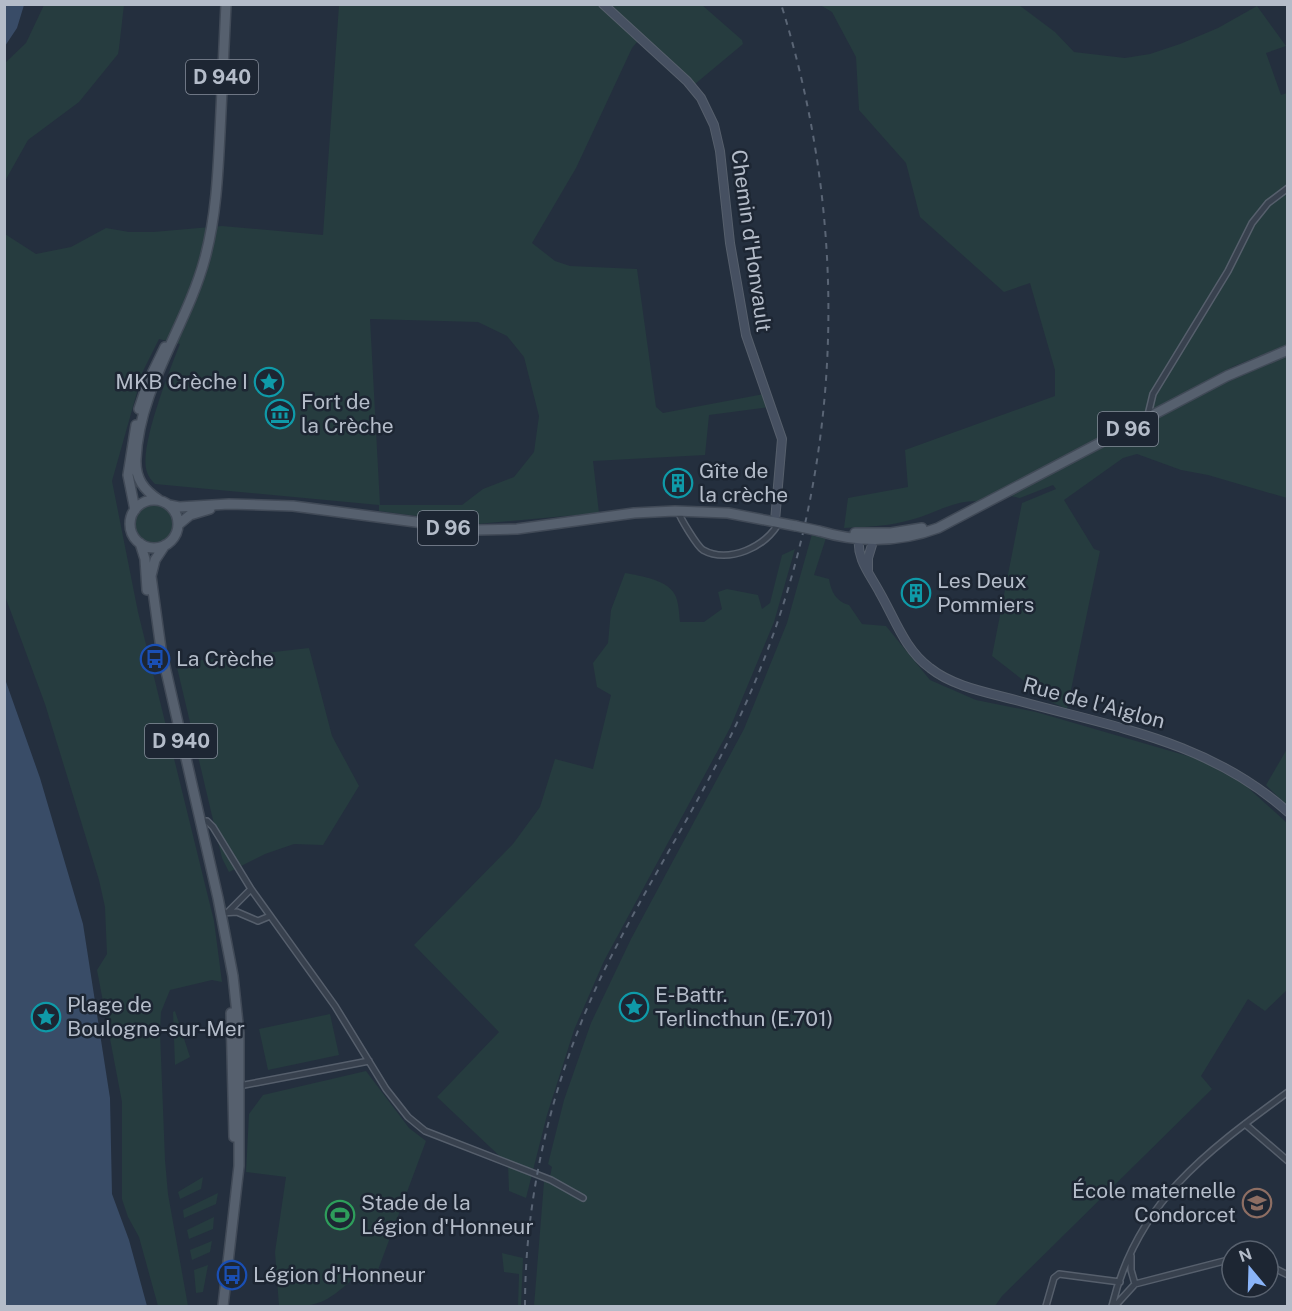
<svg xmlns="http://www.w3.org/2000/svg" width="1292" height="1311" font-family="'Public Sans',sans-serif">
<rect width="100%" height="100%" fill="#242f3e"/>
<path fill="#263c3f" fill-rule="evenodd" d="M 44,5 L 124,5 L 119,48 L 118,54 L 79,102 L 28,140 L 5,181 L 5,63 L 26,43 Z
M 339,5 L 702,5 L 742,40 L 743,44 L 695,84 L 642,36 L 632,48 L 576,168 L 532,243 L 555,261 L 570,266 L 637,269 L 656,407 L 663,413 L 764,394 L 770,407 L 709,415 L 705,455 L 593,461 L 599,513 L 477,524 L 379,511 L 379,505 L 155,484 C 152,481 148,476 147,472 C 138,449 170,369 180,344 L 159,339 L 143,371 L 112,481 L 138,612 L 214,921 L 222,982 L 212,980 L 170,990 L 161,1012 L 160,1032 L 165,1160 L 168,1194 L 188,1306 L 158,1306 L 139,1237 L 128,1217 L 122,1199 L 122,1102 L 97,970 L 107,954 L 105,907 L 99,880 L 45,704 L 5,596 L 5,234 L 36,254 L 71,247 L 106,228 L 129,232 L 153,232 L 222,226 L 323,235 ZM 370,319 L 478,322 L 507,336 L 524,357 L 539,416 L 534,452 L 514,477 L 483,489 L 462,505 L 380,505 Z
M 820,5 L 1019,5 L 1055,32 L 1074,52 L 1125,58 L 1150,54 L 1180,44 L 1218,28 L 1257,6 L 1286,46 L 1266,53 L 1281,95 L 1287,93 L 1287,345 L 1234,366 L 981,502 C 959,498 935,513 914,519 C 891,526 868,527 844,528 L 848,498 L 908,487 L 905,450 L 1055,396 L 1055,370 L 1030,283 L 1004,292 L 920,217 L 906,163 L 859,110 L 856,57 L 832,12 Z
M 1287,356 L 1287,498 L 1208,475 L 1181,470 L 1137,454 L 1123,458 L 1064,500 L 1094,549 L 1100,551 L 1067,709 L 1051,702 L 992,656 L 1022,503 L 1056,489 L 1053,485 L 1020,498 L 1010,496 L 1216,387 Z
M135 524a19 19 0 1 1 38 0a19 19 0 1 1-38 0Z
M 812,534 L 826,538 L 814,575 L 829,579 C 831,591 836,602 849,605 L 862,624 L 886,626 L 930,680 L 976,700 L 1036,712 L 1198,759 L 1244,784 L 1287,823 L 1287,990 L 1265,1011 L 1248,999 L 1201,1076 L 1212,1089 L 1002,1296 L 995,1306 L 534,1306 L 544,1182 L 550,1177 L 552,1167 L 548,1164 L 564,1100 L 591,1023 L 631,939 L 744,729 L 787,623 Z
M 795,549 L 774,622 L 730,728 L 604,961 L 574,1030 L 547,1115 L 526,1198 L 509,1191 L 508,1164 L 437,1097 L 499,1032 L 414,945 L 513,844 L 540,807 L 555,759 L 593,769 L 611,695 L 597,687 L 593,663 L 608,643 L 611,610 L 625,573 C 641,576 670,580 676,597 C 679,605 679,614 680,622 L 704,622 L 722,609 L 718,592 L 727,589 L 758,595 L 762,609 L 770,603 L 782,555 Z
M 309,648 L 332,736 L 359,786 L 323,845 L 294,844 L 265,854 L 229,872 L 222,858 L 176,663 Z
M 1287,749 L 1287,806 L 1266,785 Z
M 175,1011 L 190,1057 L 175,1065 L 173,1012 Z
M 330,1014 L 339,1055 L 268,1070 L 259,1029 Z
M 366,1071 L 409,1128 L 426,1141 L 372,1286 L 357,1276 C 324,1303 323,1307 279,1306 L 275,1252 L 286,1177 L 246,1172 L 249,1114 L 263,1095 Z
M 203,1177 L 201,1189 L 180,1199 L 178,1192 Z
M 218,1193 L 216,1204 L 184,1218 L 183,1210 Z
M 214,1217 L 213,1229 L 189,1239 L 187,1230 Z
M 212,1241 L 210,1252 L 192,1260 L 190,1250 Z
M 502,1253 L 523,1258 L 521,1306 L 518,1306 L 519,1274 L 504,1272 Z
M 208,1265 L 203,1292 L 196,1293 L 194,1270 Z"/>
<path fill="#394c67" d="M 5,4 L 24,5 L 17,28 L 5,46 Z
M 5,679 L 40,778 L 83,924 L 110,1098 L 112,1194 L 129,1240 L 147,1306 L 5,1306 Z"/>
<g fill="none" stroke-linecap="round" stroke-linejoin="round">
<g stroke="#565f6c" stroke-width="8">
<path id="street" d="M 1147,419 L 1153,394 L 1228,271 L 1252,223 L 1268,203 L 1288,188
M 678,511 C 680,518 697,546 703,550 C 728,564 767,547 779,522
M 201,822 L 207,821 L 213,827 L 251,889 L 335,1006 L 386,1089 L 408,1117 L 425,1131 L 551,1180 L 583,1198
M 229,911 L 251,889
M 221,913 L 237,912 L 258,921 L 270,916
M 239,1086 L 369,1061
M 1245,1124 L 1288,1161
M 1268,1265 L 1288,1275
M 1135,1284 L 1232,1259
M 1046,1306 L 1054,1278 L 1059,1274 L 1120,1282
M 1112,1306 C 1137,1202 1206,1152 1288,1092
M 1115,1306 L 1135,1284 L 1131,1270 L 1131,1256"/>
</g>
<g stroke="#565f6c" stroke-width="10">
<path id="secondary" d="M 603,4 L 687,81 L 701,98 L 714,125 L 720,151 L 730,243 L 746,335 L 782,439 L 775,521
M 859,536 C 856,559 870,574 880,593 C 895,619 905,650 930,668 C 955,688 992,693 1023,702 C 1119,728 1211,743 1288,812
M 868,570 L 868,558 L 875,535"/>
</g>
<g stroke="#414a57" stroke-width="12">
<path id="primary" d="M 139,409 L 148,382 L 165,347
M 159,500 C 144,490 135,479 136,459 C 139,387 187,326 205,258 C 216,217 218,174 220,132 C 222,89 224,47 226,4
M130 524a24 24 0 1 1 48 0a24 24 0 1 1-48 0Z
M 169,505 L 179,507 L 229,504 L 293,506 L 477,530 L 517,529 L 634,513 L 675,511 L 728,513 L 796,526
M 135,510 L 128,475 L 136,425
M 178,525 L 190,515 L 210,509
M 819,531 C 859,543 898,543 938,528 L 1227,376 L 1288,350
M 855,533 L 891,533 L 922,528
M 140,543 L 145,559 L 147,590
M 165,545 L 155,560 L 151,576 L 161,649 L 218,898 L 233,976 L 239,1033 L 239,1166 L 223,1306
M 231,1013 L 234,1137"/>
</g>
<use href="#street" stroke="#38414e" stroke-width="5"/>
<use href="#secondary" stroke="#465061" stroke-width="8"/>
<use href="#primary" stroke="#56606e" stroke-width="9"/>
<path stroke="#5a6575" stroke-width="2" stroke-dasharray="6 6" stroke-linecap="butt" d="M 525,1306 C 525,1192 553,1078 602,975 C 643,890 695,812 735,727 C 843,500 856,243 781,4"/>
<g stroke="#414a57" stroke-width="12" stroke-linecap="butt">
<path id="primary-bridge" d="M 796,526 L 819,531"/>
</g>
<use href="#primary-bridge" stroke="#56606e" stroke-width="9"/>
</g>
<defs>
<g id="sight-ring" transform="scale(1.5)"><circle r="9.5" fill="#1d2633" stroke="#0f9aa8" stroke-width="1.5"/><path d="M0-6L1.8-2.2L6-1.7L2.9 1.2L3.7 5.4L0 3.3L-3.7 5.4L-2.9 1.2L-6-1.7L-1.8-2.2Z" fill="#0f9aa8"/></g>
<g id="museum-ring" transform="scale(1.5)"><circle r="9.5" fill="#1d2633" stroke="#0f9aa8" stroke-width="1.5"/><path d="M0-6L6-3V-2H-6V-3ZM-5-1h2V3h-2ZM-1-1h2V3h-2ZM3-1h2V3H3ZM-6 4H6V6H-6Z" fill="#0f9aa8"/></g>
<g id="building-ring" transform="scale(1.5)"><circle r="9.5" fill="#1d2633" stroke="#0f9aa8" stroke-width="1.5"/><path d="M-4-6H4V6H1V3H-1V6H-4ZM-2.5-4.3h1.7v1.8h-1.7ZM.8-4.3h1.7v1.8H.8ZM-2.5-1h1.7V.8h-1.7ZM.8-1h1.7V.8H.8Z" fill="#0f9aa8"/></g>
<g id="bus-ring" transform="scale(1.5)"><circle r="9.5" fill="#1d2633" stroke="#1a4fb4" stroke-width="1.5"/><path d="M-5-6H5V4H4V6H2V4H-2V6H-4V4H-5ZM-3.5-4V0h7V-4ZM-3.5 1.2v1.5H-2V1.2ZM2 1.2v1.5H3.5V1.2Z" fill="#1a4fb4"/></g>
<g id="school-ring" transform="scale(1.5)"><circle r="9.5" fill="#1d2633" stroke="#8d6e63" stroke-width="1.5"/><path d="M0-5L7-2L0 1L-7-2ZM-4 1L0 2.5L4 1V4Q0 6-4 4Z" fill="#8d6e63"/></g>
<g id="stadium-ring" transform="scale(1.5)"><circle r="9.5" fill="#1d2633" stroke="#2e9e5b" stroke-width="1.5"/><path d="M0-5a6.5 5 0 1 0 0 10a6.5 5 0 1 0 0-10ZM-3.5-1.8h7v3.6h-7Z" fill="#2e9e5b"/></g>
</defs>
<g fill-rule="evenodd">
<use href="#sight-ring" x="269" y="382"/>
<use href="#museum-ring" x="280" y="414"/>
<use href="#building-ring" x="678" y="483"/>
<use href="#building-ring" x="916" y="593"/>
<use href="#bus-ring" x="155" y="659"/>
<use href="#sight-ring" x="634" y="1007"/>
<use href="#sight-ring" x="46" y="1017"/>
<use href="#school-ring" x="1257" y="1203"/>
<use href="#stadium-ring" x="340" y="1215"/>
<use href="#bus-ring" x="232" y="1275"/>
</g>
<g text-anchor="middle" stroke-width="5" stroke-linejoin="round" paint-order="stroke">
<g fill="#1d2633" stroke="#878f9c" stroke-width="1.5">
<rect x="186" y="60" width="72" height="34" rx="4.5"/>
<rect x="1098" y="412" width="60" height="34" rx="4.5"/>
<rect x="418" y="511" width="60" height="34" rx="4.5"/>
<rect x="145" y="724" width="72" height="34" rx="4.5"/>
</g>
<g font-size="20" font-weight="bold" fill="#b4bcc9">
<text x="222" y="84">D 940</text>
<text x="1128" y="436">D 96</text>
<text x="448" y="535">D 96</text>
<text x="181" y="748">D 940</text>
</g>
<g font-size="21" fill="#b4bcc9" stroke="#1d2633">
<text transform="translate(751 241) rotate(82)" y="7">Chemin d'Honvault</text>
<text transform="translate(1094 703) rotate(15)" y="7">Rue de l'Aiglon</text>
</g>
<g font-size="21" fill="#b4bcc9" stroke="#1d2633" text-anchor="start">
<text x="248" y="389" text-anchor="end">MKB Crèche I</text>
<text x="301" y="409">Fort de<tspan x="301" dy="24">la Crèche</tspan></text>
<text x="699" y="478">Gîte de<tspan x="699" dy="24">la crèche</tspan></text>
<text x="937" y="588">Les Deux<tspan x="937" dy="24">Pommiers</tspan></text>
<text x="176" y="666">La Crèche</text>
<text x="655" y="1002">E-Battr.<tspan x="655" dy="24">Terlincthun (E.701)</tspan></text>
<text x="67" y="1012">Plage de<tspan x="67" dy="24">Boulogne-sur-Mer</tspan></text>
<text x="1236" y="1198" text-anchor="end">École maternelle<tspan x="1236" dy="24">Condorcet</tspan></text>
<text x="361" y="1210">Stade de la<tspan x="361" dy="24">Légion d'Honneur</tspan></text>
<text x="253" y="1282">Légion d'Honneur</text>
</g>
</g>
<rect width="1292" height="1311" fill="none" stroke="#b4bcc9" stroke-width="12"/>
<g transform="translate(1250 1269) rotate(341)"><circle r="28" fill="#1d2633" stroke="#59626f" stroke-width="1.5"/>
<path d="M0-4.5L10 22L0 15L-10 22Z" fill="#8ab4f8"/>
<text y="-9" font-size="16" font-weight="bold" text-anchor="middle" fill="#b4bcc9">N</text>
</g>
</svg>
